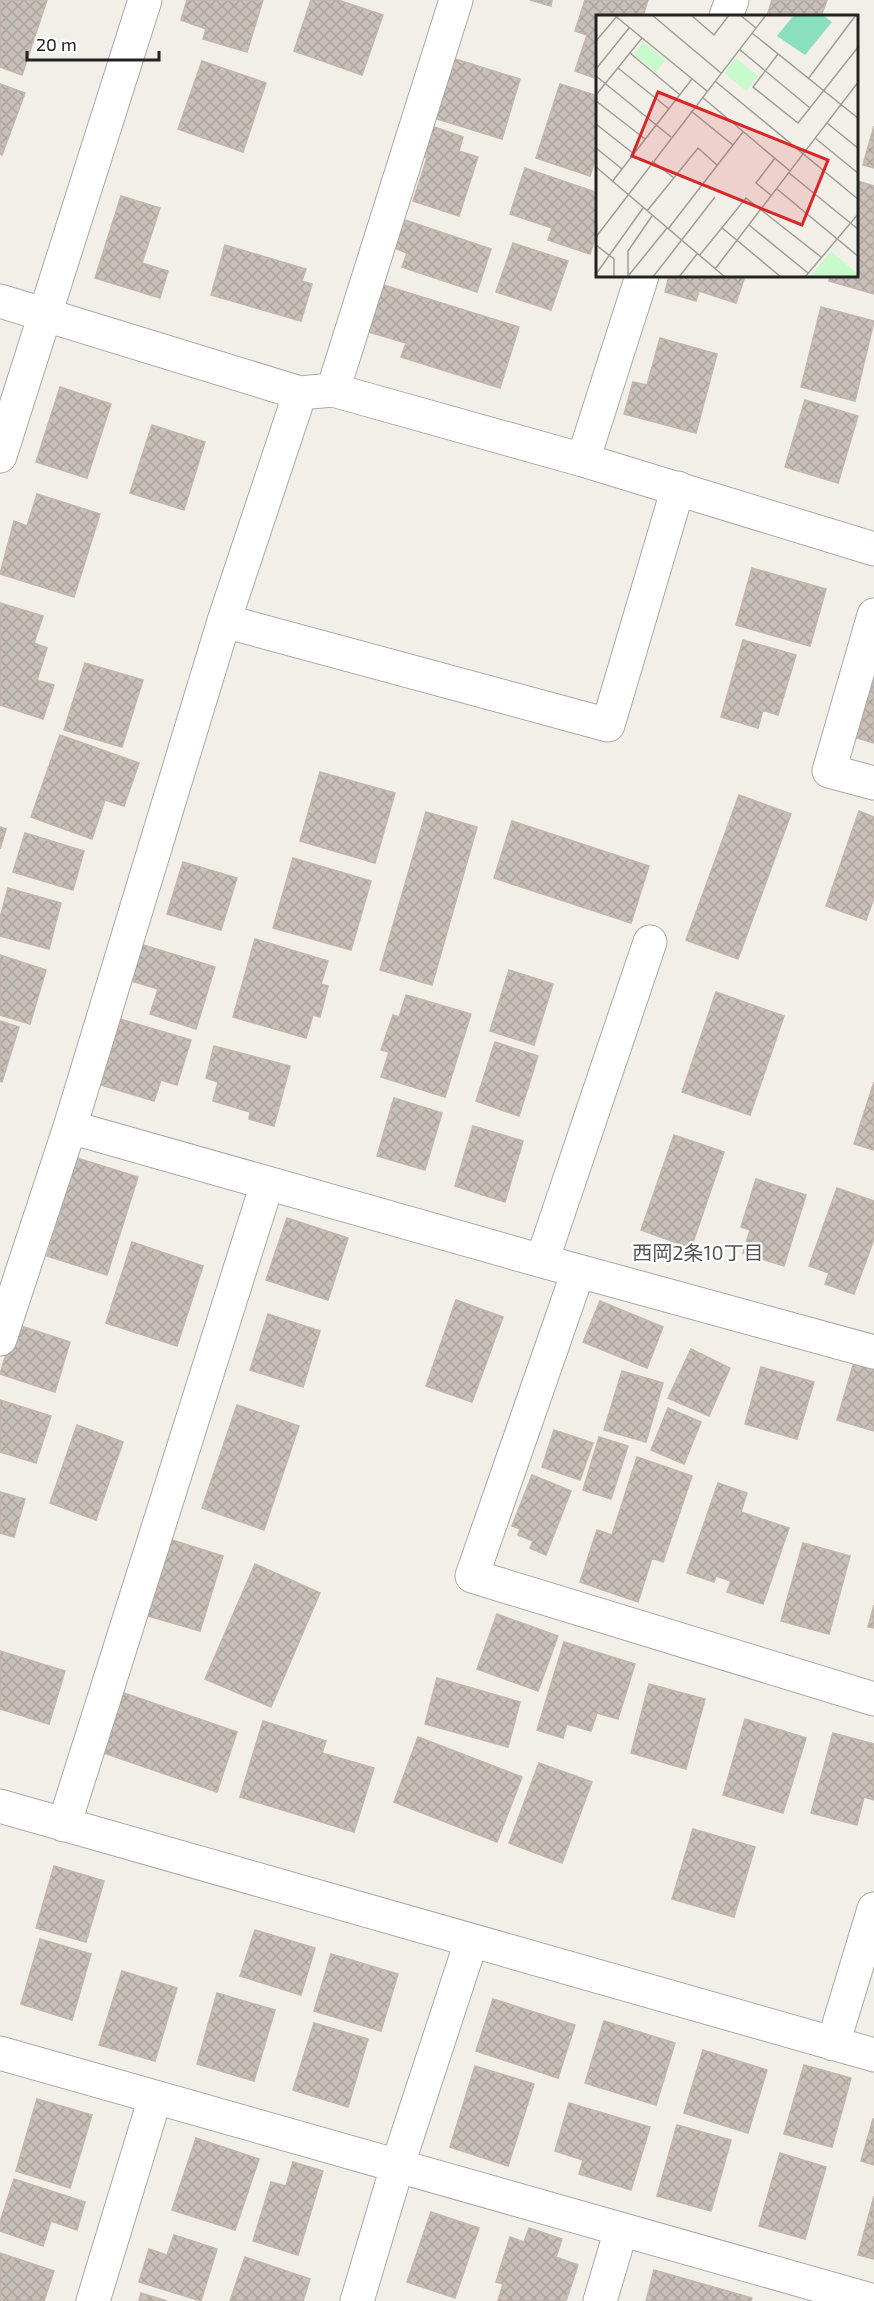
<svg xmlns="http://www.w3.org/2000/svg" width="874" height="2301" font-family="'Exo 2','Noto Sans JP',sans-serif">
<defs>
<pattern id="building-cross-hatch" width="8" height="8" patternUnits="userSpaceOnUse" patternTransform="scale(1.5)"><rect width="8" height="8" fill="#c7bfb8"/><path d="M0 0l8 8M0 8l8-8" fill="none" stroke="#aba49e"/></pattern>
</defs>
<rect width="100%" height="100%" fill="#f2efe9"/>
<path fill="url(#building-cross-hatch)" stroke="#c4b6ab" stroke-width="1.5" d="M 0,0 L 47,0 L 22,75 L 0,67 Z
M 187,0 L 263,0 L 247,52 L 203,39 L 206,29 L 181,20 Z
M 311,0 L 338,0 L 383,15 L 362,75 L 294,51 Z
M 530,0 L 552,0 L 551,6 Z
M 585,0 L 648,0 L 643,16 L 598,16 L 598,79 L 575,71 L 587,35 L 575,31 Z
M 772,0 L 827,0 L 821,16 L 767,16 Z
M 452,58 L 520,79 L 502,139 L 434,118 Z
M 202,61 L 266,83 L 243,152 L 178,129 Z
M 0,84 L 25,93 L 2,155 L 0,154 Z
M 560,84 L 598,96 L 598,151 L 590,176 L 536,158 Z
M 426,124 L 463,137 L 459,151 L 478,157 L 459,216 L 413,201 L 427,158 L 417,154 Z
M 874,126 L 874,168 L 863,165 Z
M 525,168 L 598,193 L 598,229 L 590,254 L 548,240 L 552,228 L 510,214 Z
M 858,181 L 874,186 L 874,294 L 829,281 L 830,276 L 858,276 Z
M 121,196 L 160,208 L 142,263 L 168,271 L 160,298 L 95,278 Z
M 402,219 L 491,249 L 477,292 L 402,267 L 407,253 L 392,247 Z
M 513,243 L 568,261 L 551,310 L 496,292 Z
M 225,245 L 306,269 L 302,281 L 312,284 L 301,321 L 211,295 Z
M 669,276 L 745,276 L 736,303 L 699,291 L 696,301 L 665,292 Z
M 377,283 L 519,327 L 500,388 L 401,357 L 406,343 L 362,330 Z
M 821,307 L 874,321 L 855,401 L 801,387 Z
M 660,338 L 717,354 L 696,433 L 624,414 L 633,382 L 647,385 Z
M 60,387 L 111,404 L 87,478 L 36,462 Z
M 805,400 L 858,416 L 838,483 L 785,467 Z
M 152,425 L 205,442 L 184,510 L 130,493 Z
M 37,494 L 100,514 L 74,597 L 0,574 L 14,521 L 27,526 Z
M 752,568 L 826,589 L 810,646 L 736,625 Z
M 0,603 L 43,616 L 34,643 L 47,648 L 37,680 L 54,685 L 43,719 L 0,705 Z
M 743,640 L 796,655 L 778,715 L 763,710 L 758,728 L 721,717 Z
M 85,663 L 143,680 L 122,747 L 64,730 Z
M 874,678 L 874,743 L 857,738 Z
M 60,735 L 139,763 L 124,806 L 105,800 L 92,839 L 31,817 Z
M 320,772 L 395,793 L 375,863 L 300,841 Z
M 739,795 L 791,814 L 738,959 L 686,940 Z
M 859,811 L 874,817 L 874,898 L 866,920 L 826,906 Z
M 426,812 L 477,827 L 432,985 L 380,970 Z
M 512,821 L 649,866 L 631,923 L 494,878 Z
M 0,827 L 6,829 L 0,849 Z
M 25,833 L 84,851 L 73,890 L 13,872 Z
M 293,858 L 371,881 L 351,950 L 273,928 Z
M 183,862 L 237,878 L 221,930 L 167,914 Z
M 8,888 L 61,903 L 49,949 L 0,936 L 0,918 Z
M 255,939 L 328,961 L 321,984 L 328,986 L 320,1017 L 313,1015 L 306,1038 L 233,1017 Z
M 140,944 L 215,967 L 196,1029 L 150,1014 L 158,989 L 128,980 Z
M 0,955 L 46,970 L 30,1024 L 0,1015 Z
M 509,970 L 553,984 L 534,1045 L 490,1031 Z
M 716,992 L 784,1016 L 750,1115 L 682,1092 Z
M 406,995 L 471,1014 L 445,1097 L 381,1077 L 389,1052 L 381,1050 L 393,1015 L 399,1017 Z
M 120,1019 L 191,1040 L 177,1085 L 161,1080 L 154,1101 L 101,1085 Z
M 0,1021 L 19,1027 L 2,1082 L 0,1081 Z
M 495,1042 L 538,1056 L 519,1116 L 476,1101 Z
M 214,1046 L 290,1066 L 274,1126 L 249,1119 L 250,1112 L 213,1101 L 218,1082 L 206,1078 Z
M 874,1082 L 874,1150 L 854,1144 Z
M 394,1098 L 442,1113 L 425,1170 L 377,1156 Z
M 473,1126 L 523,1141 L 505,1202 L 455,1186 Z
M 674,1135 L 724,1152 L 691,1248 L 641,1230 Z
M 77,1158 L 138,1177 L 107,1275 L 47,1256 Z
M 756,1179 L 806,1195 L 784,1266 L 743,1253 L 750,1230 L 741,1227 Z
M 837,1188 L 874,1201 L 874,1239 L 854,1294 L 825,1284 L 829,1273 L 809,1266 Z
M 287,1218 L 348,1238 L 328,1300 L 266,1280 Z
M 132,1242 L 203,1266 L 177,1346 L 106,1323 Z
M 456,1300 L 503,1317 L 472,1402 L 426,1386 Z
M 600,1301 L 663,1327 L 647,1368 L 583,1342 Z
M 268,1314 L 320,1331 L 303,1387 L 250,1370 Z
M 15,1324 L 70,1342 L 55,1392 L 0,1374 Z
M 691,1349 L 730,1368 L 709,1416 L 668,1398 Z
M 854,1362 L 874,1368 L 874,1431 L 837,1420 Z
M 761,1367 L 814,1382 L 797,1439 L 745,1424 Z
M 622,1371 L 663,1383 L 646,1442 L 604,1430 Z
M 0,1400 L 51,1416 L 36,1463 L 0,1452 Z
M 237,1405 L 299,1426 L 264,1530 L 202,1508 Z
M 668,1408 L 701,1422 L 684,1464 L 651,1450 Z
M 77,1425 L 123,1442 L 96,1520 L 50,1503 Z
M 554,1430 L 593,1443 L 580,1480 L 542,1467 Z
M 599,1437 L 628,1446 L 611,1499 L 583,1490 Z
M 637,1457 L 692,1476 L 663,1562 L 652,1558 L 638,1602 L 580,1582 L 597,1530 L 612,1535 Z
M 532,1475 L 571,1491 L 546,1555 L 530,1548 L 533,1541 L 518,1535 L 520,1529 L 512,1526 Z
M 718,1483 L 747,1493 L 741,1512 L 789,1528 L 763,1604 L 727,1592 L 731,1581 L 716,1576 L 714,1582 L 687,1573 Z
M 0,1492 L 25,1499 L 14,1537 L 0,1533 Z
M 172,1540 L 223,1556 L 200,1631 L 148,1616 Z
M 803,1543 L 850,1556 L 829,1634 L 781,1621 Z
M 255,1564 L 320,1593 L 271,1707 L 205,1679 Z
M 874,1605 L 874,1628 L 868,1627 Z
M 497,1614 L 558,1636 L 538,1691 L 477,1669 Z
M 564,1642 L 635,1664 L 618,1719 L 597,1713 L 591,1731 L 567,1724 L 563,1738 L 537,1730 Z
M 0,1651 L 65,1671 L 49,1724 L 0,1709 Z
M 437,1678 L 520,1702 L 508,1747 L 425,1724 Z
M 649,1684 L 705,1699 L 686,1769 L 631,1753 Z
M 121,1692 L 237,1732 L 217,1792 L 101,1752 Z
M 745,1719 L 806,1738 L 783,1813 L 723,1795 Z
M 263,1721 L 326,1741 L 322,1753 L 374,1768 L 354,1832 L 240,1797 Z
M 833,1733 L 874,1744 L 874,1800 L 864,1797 L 857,1825 L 811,1813 Z
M 418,1737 L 522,1777 L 497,1842 L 394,1802 Z
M 539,1763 L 592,1782 L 562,1863 L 509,1843 Z
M 693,1829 L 755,1847 L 734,1917 L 672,1899 Z
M 54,1866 L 104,1881 L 86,1942 L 36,1928 Z
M 255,1930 L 315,1948 L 301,1995 L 240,1976 Z
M 40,1939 L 91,1954 L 72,2020 L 21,2004 Z
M 331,1954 L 398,1974 L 381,2031 L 314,2011 Z
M 122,1971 L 177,1988 L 155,2061 L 99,2045 Z
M 217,1993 L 275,2010 L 254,2081 L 197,2064 Z
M 493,1999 L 575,2025 L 558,2078 L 476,2051 Z
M 604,2021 L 675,2043 L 656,2105 L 585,2083 Z
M 314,2023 L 368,2039 L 348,2107 L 293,2090 Z
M 703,2050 L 767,2070 L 748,2133 L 684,2113 Z
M 804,2065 L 851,2078 L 832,2147 L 784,2134 Z
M 475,2066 L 534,2084 L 508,2166 L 450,2147 Z
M 37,2099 L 92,2115 L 70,2188 L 16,2171 Z
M 569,2103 L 650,2127 L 631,2190 L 579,2174 L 583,2160 L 555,2151 Z
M 873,2119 L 874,2119 L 874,2165 L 861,2161 Z
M 677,2125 L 731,2140 L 711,2211 L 657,2196 Z
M 196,2138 L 259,2159 L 235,2230 L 172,2210 Z
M 780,2153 L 826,2167 L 805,2239 L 759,2226 Z
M 293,2162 L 323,2171 L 298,2255 L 253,2241 L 271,2182 L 286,2186 Z
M 14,2179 L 85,2202 L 77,2230 L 51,2221 L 43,2246 L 0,2231 L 0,2222 Z
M 874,2196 L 874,2259 L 858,2255 Z
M 431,2212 L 479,2228 L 455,2298 L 407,2282 Z
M 529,2228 L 562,2239 L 556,2257 L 578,2265 L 566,2301 L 498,2301 L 503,2284 L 496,2282 L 510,2237 L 524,2242 Z
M 174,2235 L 217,2249 L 201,2301 L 139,2282 L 149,2249 L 167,2255 Z
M 0,2253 L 54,2271 L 44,2301 L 0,2301 Z
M 245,2257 L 310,2279 L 303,2301 L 230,2301 Z
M 654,2270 L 752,2298 L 751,2301 L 646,2301 Z
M 141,2293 L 167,2301 L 139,2301 Z"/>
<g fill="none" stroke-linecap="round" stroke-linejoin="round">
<g stroke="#a9a9a9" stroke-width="35">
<path id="minor" d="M 726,16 L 732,0
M 0,301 L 300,393 L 333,390 L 583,460 L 874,549
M 333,390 L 456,0
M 0,456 L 145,0
M 583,460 L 642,276
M 874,615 L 829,771 L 874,783
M 224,621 L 608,725 L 678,488
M 70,1127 L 542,1261 L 874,1352
M 542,1261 L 650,942
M 578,1272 L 472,1576 L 874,1699
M 0,1339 L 70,1127 L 224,621 L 300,393
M 0,1806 L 874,2055
M 64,1825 L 267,1184
M 833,2044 L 874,1909
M 0,2053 L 874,2301
M 93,2301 L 155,2098
M 357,2301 L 397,2167 L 471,1942
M 600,2301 L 621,2230"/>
</g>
<use href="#minor" stroke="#fff" stroke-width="33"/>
</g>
<g text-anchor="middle" stroke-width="4.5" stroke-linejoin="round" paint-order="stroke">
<g font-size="20" fill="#555" stroke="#fff">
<text x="698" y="1260">西岡2条10丁目</text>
</g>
</g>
<g transform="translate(596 15)">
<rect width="262" height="262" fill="#f2efe9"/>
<path d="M 47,27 L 70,45 L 60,57 L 38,39 ZM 140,43 L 162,61 L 150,76 L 128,58 ZM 235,236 L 262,259 L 262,262 L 213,262 Z" fill="#c8facc"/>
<path d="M 198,0 L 227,0 L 236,7 L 209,40 L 181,21 Z" fill="#88e0be"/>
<path fill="none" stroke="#9f9d99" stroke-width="1.5" d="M 18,0 L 111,76M 56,0 L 125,58M 95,0 L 118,20 L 133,0M 144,0 L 160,13M 156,18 L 263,104M 0,26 L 22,0M 143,34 L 214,93M 34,38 L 84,80M 182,39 L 157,72 L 202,108 L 263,31M 22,53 L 73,94M 0,54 L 33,13M 0,61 L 75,122M 212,64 L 260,0M 119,66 L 263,185M 0,80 L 46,23M 106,82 L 194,156M 0,86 L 49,124M 95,96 L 137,130M 231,108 L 263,134M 0,109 L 38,139M 219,123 L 263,159M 0,133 L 26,154 L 16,167M 56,146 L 78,163M 0,152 L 129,262M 26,154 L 96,64M 193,158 L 263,215M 181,174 L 263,242M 176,181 L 160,168 L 179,143M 51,196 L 102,133 L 121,150M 153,210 L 212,258M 125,212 L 185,262M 72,214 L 147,117M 0,222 L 170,0M 0,230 L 18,244 L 18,262M 103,241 L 150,183 L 225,242M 119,254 L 263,66M 0,259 L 47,193M 33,260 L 71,213M 32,262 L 32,236 L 56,201M 57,262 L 119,182M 83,262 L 101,239M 209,262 L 263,198"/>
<path fill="#d62828" fill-opacity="0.15" stroke="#d62828" stroke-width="3" d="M 62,77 L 232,145 L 206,210 L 36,141 Z"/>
<rect width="262" height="262" fill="none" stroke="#222" stroke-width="3"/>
</g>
<path d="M27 51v9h132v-9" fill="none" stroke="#222222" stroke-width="3"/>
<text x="36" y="51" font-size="18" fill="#222222" stroke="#ffffff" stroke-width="4.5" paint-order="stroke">20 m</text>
</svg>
